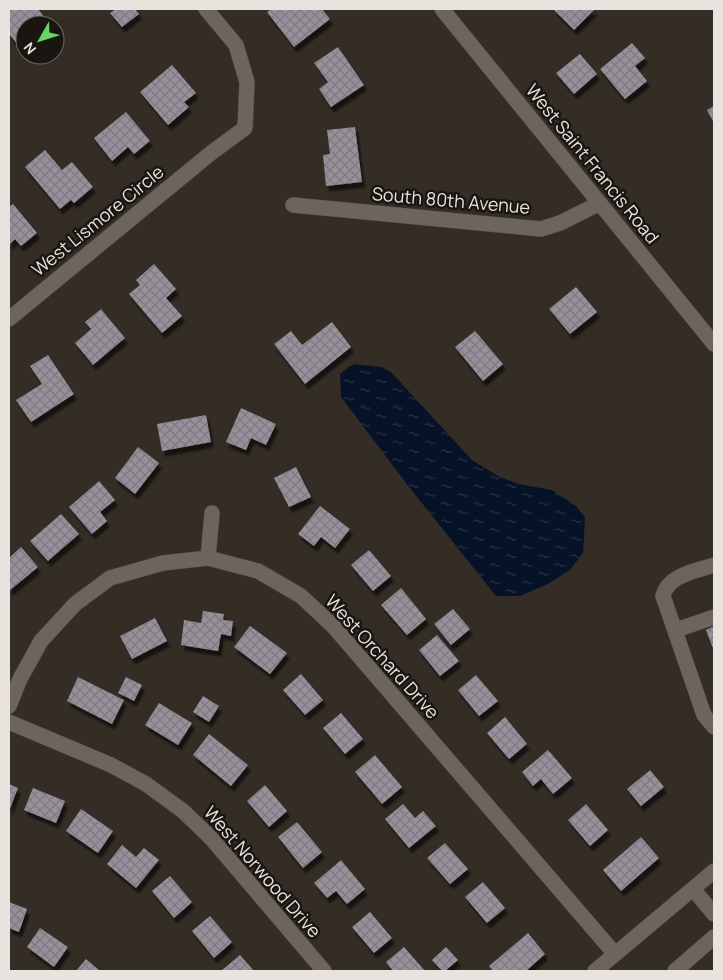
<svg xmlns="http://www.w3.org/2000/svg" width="723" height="980" font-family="Manrope,sans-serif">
<defs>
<pattern id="water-ripples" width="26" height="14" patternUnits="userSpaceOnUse" patternTransform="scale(1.25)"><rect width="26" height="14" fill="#061227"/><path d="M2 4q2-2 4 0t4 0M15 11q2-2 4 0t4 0" fill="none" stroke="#2a3446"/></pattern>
<pattern id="building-cross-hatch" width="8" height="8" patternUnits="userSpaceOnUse" patternTransform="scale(1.25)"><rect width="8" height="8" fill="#97909b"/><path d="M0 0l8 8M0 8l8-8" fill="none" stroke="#7f7981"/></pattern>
<filter id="shadow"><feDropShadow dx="3" dy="5.5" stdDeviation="1" flood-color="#0009"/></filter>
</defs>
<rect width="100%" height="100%" fill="#342d25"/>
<path fill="url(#water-ripples)" d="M 353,364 L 381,367 L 391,372 L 472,460 L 500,477 L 518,484 L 552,490 L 576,506 L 584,516 L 585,519 L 583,553 L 570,570 L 548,584 L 520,596 L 496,596 L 409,487 L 341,397 L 340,374 Z"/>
<path fill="url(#building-cross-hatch)" filter="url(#shadow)" d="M 9,9 L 38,9 L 48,22 L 44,25 L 25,25 L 25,41 L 19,46 L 9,34 Z
M 116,9 L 135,9 L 139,14 L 122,27 L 110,13 Z
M 271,9 L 322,9 L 330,19 L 294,47 L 267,12 Z
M 553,9 L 595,9 L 574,30 Z
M 632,43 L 645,58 L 635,66 L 647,81 L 625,99 L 600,69 Z
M 338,47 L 364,85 L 331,107 L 319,89 L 328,82 L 314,63 Z
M 580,54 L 597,74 L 574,94 L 556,73 Z
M 172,65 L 196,93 L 184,102 L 189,107 L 168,125 L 140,92 Z
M 714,106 L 714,123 L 707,110 Z
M 126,112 L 150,141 L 134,154 L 128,147 L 112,161 L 94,138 Z
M 355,127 L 362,182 L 326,186 L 323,155 L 330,154 L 327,130 Z
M 45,150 L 62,170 L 72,162 L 93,187 L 74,203 L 71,200 L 60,209 L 25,167 Z
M 13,204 L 37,233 L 21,246 L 15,239 L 9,245 L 9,207 Z
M 154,264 L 176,289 L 166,298 L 182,316 L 162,333 L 129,294 L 140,285 L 136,280 Z
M 576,287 L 597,312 L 570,334 L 549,309 Z
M 101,309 L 125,338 L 93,365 L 75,343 L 91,329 L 85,322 Z
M 332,322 L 351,347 L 305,384 L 274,344 L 291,331 L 302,345 Z
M 475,331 L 503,364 L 483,381 L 455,347 Z
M 48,355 L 74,394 L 31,422 L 16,400 L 42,384 L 30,366 Z
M 241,408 L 276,424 L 266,445 L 251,438 L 246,450 L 226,442 Z
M 206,415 L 211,442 L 162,451 L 157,424 Z
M 138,447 L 159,463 L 135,494 L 115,478 Z
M 296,467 L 311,497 L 289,507 L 274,478 Z
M 99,481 L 115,500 L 100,512 L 107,521 L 92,534 L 69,507 Z
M 320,506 L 350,529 L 335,548 L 321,537 L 314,546 L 298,534 Z
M 61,514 L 79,534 L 48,561 L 30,541 Z
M 21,547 L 38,567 L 9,591 L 9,558 Z
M 369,550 L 391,576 L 373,591 L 351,565 Z
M 401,588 L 426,619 L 407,635 L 381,605 Z
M 453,609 L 470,629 L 451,645 L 434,624 Z
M 203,611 L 224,614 L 223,620 L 233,621 L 231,636 L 221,634 L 218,651 L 181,645 L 184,620 L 201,623 Z
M 155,618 L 167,641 L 132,659 L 120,636 Z
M 250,626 L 287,653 L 270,674 L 234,647 Z
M 714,626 L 714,651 L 706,630 Z
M 437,635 L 459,661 L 440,676 L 419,650 Z
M 301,674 L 323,700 L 305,715 L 283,690 Z
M 476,675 L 498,701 L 479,716 L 458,690 Z
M 78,677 L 124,700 L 112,724 L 67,701 Z
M 126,677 L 142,685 L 134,701 L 118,693 Z
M 203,696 L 219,706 L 209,722 L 193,712 Z
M 159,703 L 192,723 L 178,745 L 145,725 Z
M 341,713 L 363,739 L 345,754 L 323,728 Z
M 505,717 L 527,744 L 509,759 L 487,733 Z
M 209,734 L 248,765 L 231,786 L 193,755 Z
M 548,750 L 572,778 L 553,794 L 541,779 L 533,786 L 522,772 Z
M 375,755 L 402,787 L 382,804 L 355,772 Z
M 650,770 L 664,787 L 641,806 L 627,789 Z
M 9,784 L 18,788 L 9,811 Z
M 265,785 L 287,811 L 269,827 L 247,801 Z
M 33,788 L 65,801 L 56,823 L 24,810 Z
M 403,804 L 415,818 L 423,811 L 436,826 L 409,848 L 385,819 Z
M 586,804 L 608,830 L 590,846 L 568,820 Z
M 81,809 L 113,831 L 98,853 L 66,831 Z
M 297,822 L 322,852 L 303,868 L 278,837 Z
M 641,837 L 659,858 L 621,891 L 603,870 Z
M 445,843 L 468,869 L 450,884 L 427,858 Z
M 122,845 L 136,857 L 144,848 L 159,860 L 136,888 L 107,864 Z
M 341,860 L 365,889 L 347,904 L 336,891 L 327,898 L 314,883 Z
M 170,876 L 192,902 L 174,918 L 152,891 Z
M 483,882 L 505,908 L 487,923 L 465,897 Z
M 9,902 L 27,909 L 19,932 L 9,928 Z
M 370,912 L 392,938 L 374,953 L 352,927 Z
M 210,916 L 232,942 L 214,958 L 192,931 Z
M 40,928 L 68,947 L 54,967 L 27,947 Z
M 528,933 L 545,954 L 526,971 L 493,971 L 489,966 Z
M 404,947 L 425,971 L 393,971 L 386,962 Z
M 446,947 L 458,960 L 445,971 L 442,971 L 432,960 Z
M 240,955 L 254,971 L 221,971 Z
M 86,959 L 100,971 L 76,971 Z"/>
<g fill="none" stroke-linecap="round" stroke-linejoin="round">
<g stroke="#514b44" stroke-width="16">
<path id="minor" d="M 442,9 L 714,344
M 293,205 L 541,229 L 560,223 L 600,203
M 9,319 L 211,153 L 245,128 L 247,82 L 236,45 L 206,9
M 208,558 L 212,513
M 714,565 C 696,571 668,575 663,596 L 704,715 L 714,727
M 676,630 L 714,617
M 9,706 L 20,679 L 41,641 L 75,604 L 110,578 L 163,563 L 208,558 L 258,571 L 301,596 L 334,627 L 615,954
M 9,722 L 111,765 L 146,784 L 183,811 L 211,838 L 324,971
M 693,889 L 714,914
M 595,971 L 714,871
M 675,971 L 714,937"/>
</g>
<use href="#minor" stroke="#6d645c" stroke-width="15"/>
</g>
<g text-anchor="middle" stroke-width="5" stroke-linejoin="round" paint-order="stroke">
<g font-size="18" fill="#e8e3de" stroke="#191612">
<text transform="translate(592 164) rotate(51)" y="6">West Saint Francis Road</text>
<text transform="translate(451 201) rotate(5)" y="6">South 80th Avenue</text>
<text transform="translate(98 221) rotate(-39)" y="6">West Lismore Circle</text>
<text transform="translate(382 657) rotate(48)" y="6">West Orchard Drive</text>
<text transform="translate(262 872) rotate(49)" y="6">West Norwood Drive</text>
</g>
</g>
<rect width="723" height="980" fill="none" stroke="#e8e3de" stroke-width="20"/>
<g transform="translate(40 40) rotate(231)"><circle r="24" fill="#191612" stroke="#6c6864"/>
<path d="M0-4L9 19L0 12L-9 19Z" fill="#68d465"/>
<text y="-8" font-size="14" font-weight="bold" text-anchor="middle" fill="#e8e3de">N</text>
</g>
</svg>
